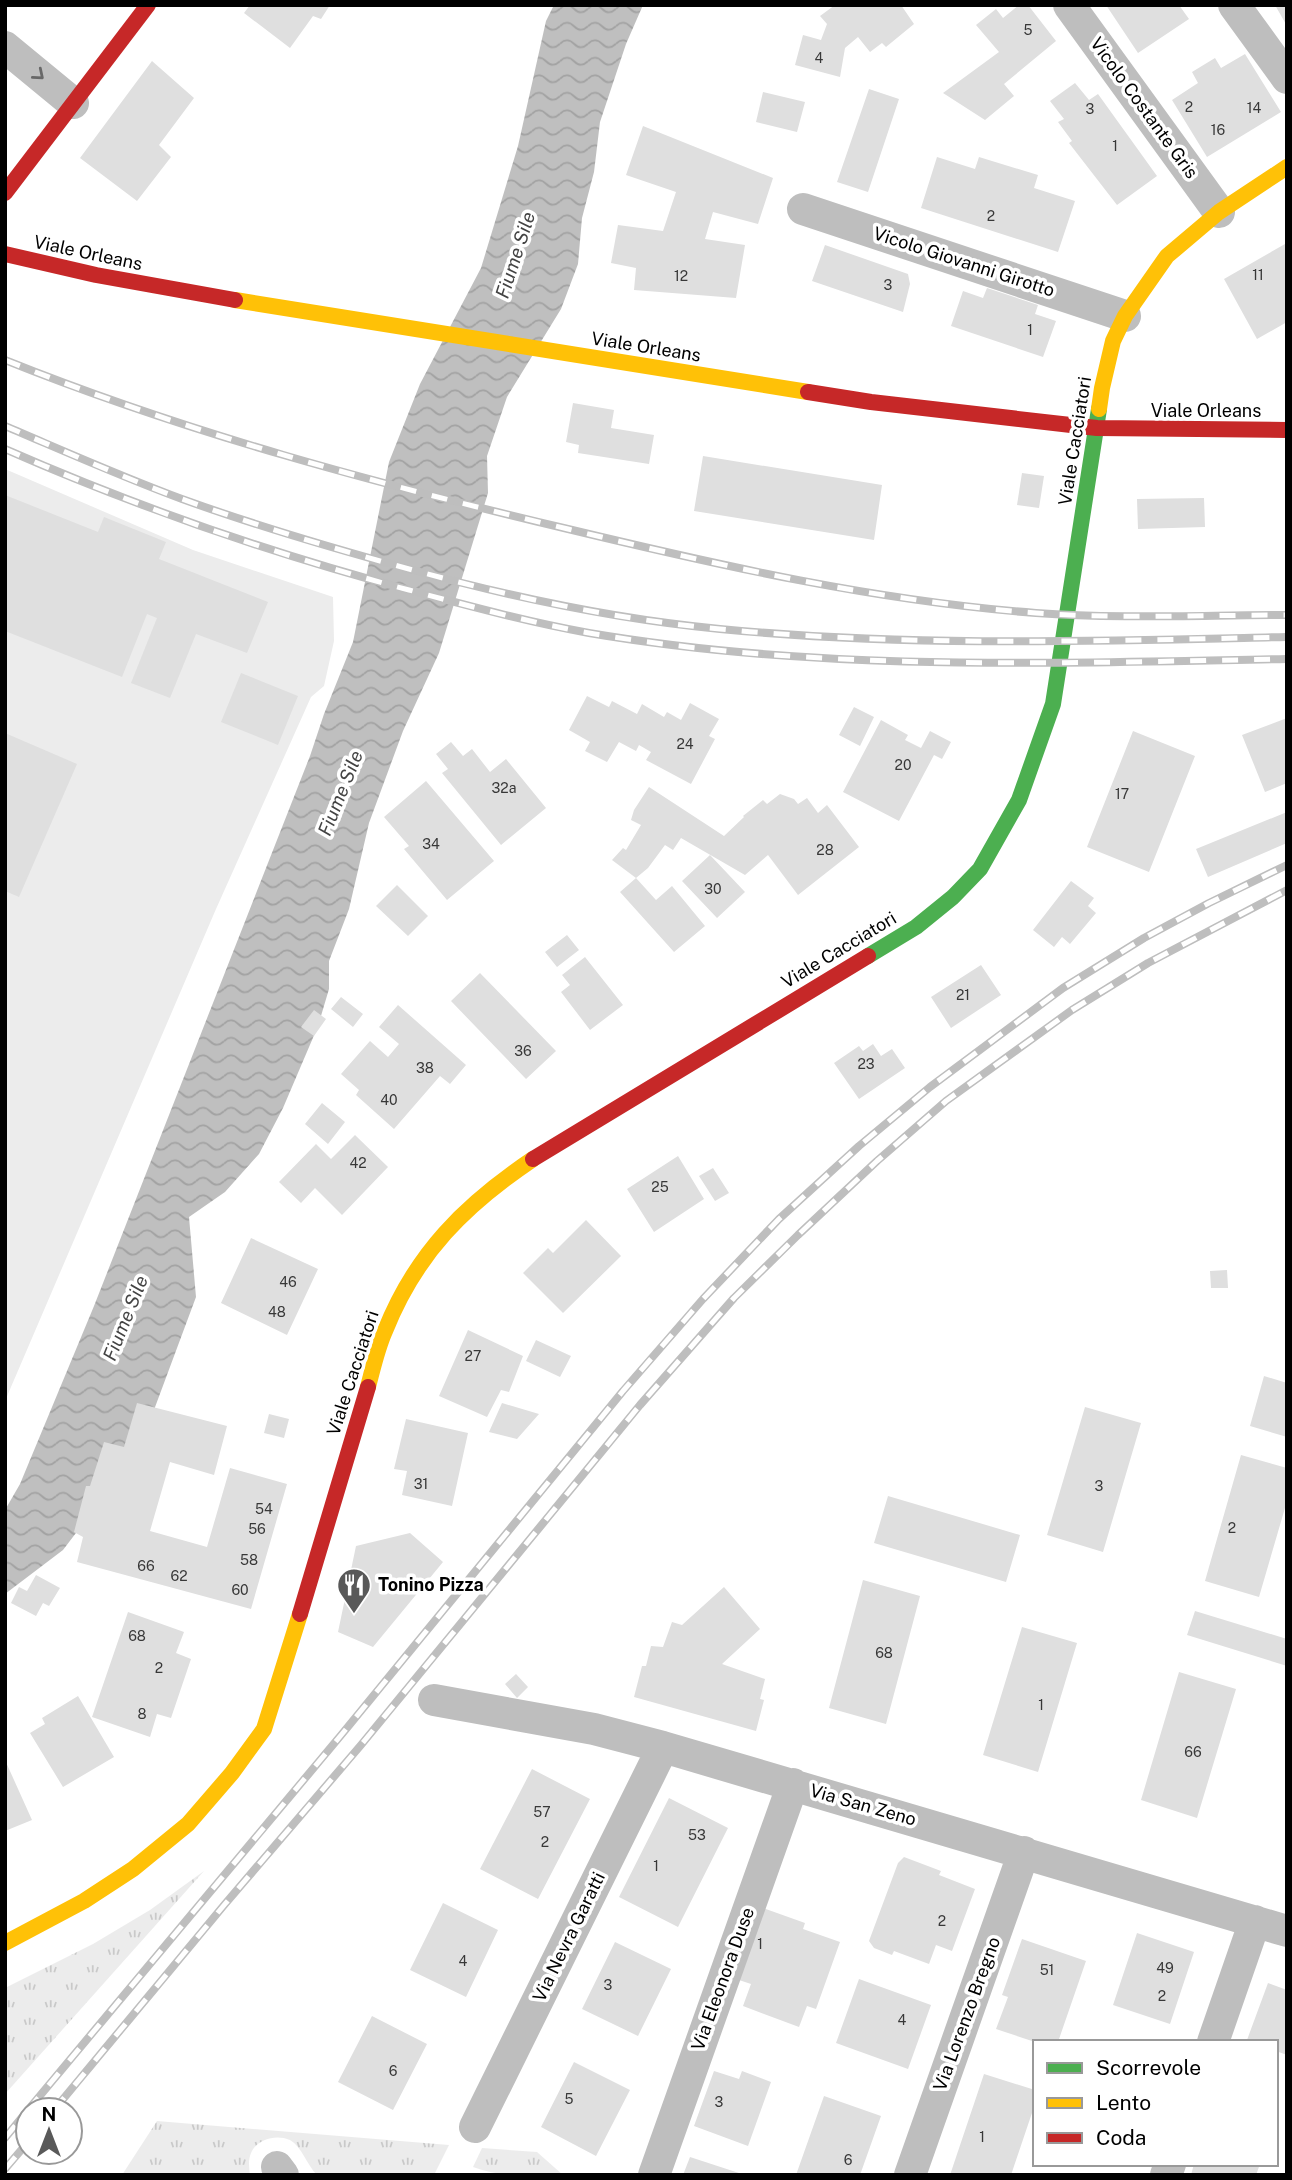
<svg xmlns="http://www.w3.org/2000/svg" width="1292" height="2180" font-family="'Public Sans',sans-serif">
<defs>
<pattern id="grass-tufts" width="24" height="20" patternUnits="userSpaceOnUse" patternTransform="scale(1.75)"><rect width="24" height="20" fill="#ececec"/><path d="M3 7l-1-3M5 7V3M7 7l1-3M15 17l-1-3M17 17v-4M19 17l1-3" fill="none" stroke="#c9c9c9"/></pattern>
<pattern id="water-waves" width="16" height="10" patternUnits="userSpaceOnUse" patternTransform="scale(1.75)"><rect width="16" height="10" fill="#bfbfbf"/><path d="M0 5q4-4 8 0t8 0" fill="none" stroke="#a2a2a2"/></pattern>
</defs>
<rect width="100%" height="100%" fill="#fff"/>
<path fill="url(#grass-tufts)" d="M 204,1871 L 5,2094 L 5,1988 L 93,1944 L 150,1910 Z
M 157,2121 L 449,2145 L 434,2175 L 317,2175 C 307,2165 302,2147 290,2140 C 276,2134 257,2139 251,2153 C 248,2160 249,2168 250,2175 L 122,2175 Z
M 482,2148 L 537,2152 L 563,2175 C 533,2175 502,2178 473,2167 Z"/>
<path fill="#ececec" d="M 5,469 L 193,550 L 333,597 L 334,641 L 324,686 L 311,697 L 216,909 L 5,1401 Z"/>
<path fill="url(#water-waves)" d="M 554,5 L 643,5 L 626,44 L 600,122 L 594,172 L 582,218 L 578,264 L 561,309 L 507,397 L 487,456 L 488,493 L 439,653 L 403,731 L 369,823 L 349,909 L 329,961 L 329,989 L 318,1026 L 283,1108 L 259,1154 L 225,1192 L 189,1217 L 196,1297 L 148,1426 L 95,1508 L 63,1550 L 5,1594 L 5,1510 L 20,1484 L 94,1306 L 310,756 L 324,714 L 353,642 L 389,462 L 420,384 L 481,268 L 518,146 L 546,21 Z"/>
<path fill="#dfdfdf" d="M 250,5 L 330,5 L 321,19 L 313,16 L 290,48 L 244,13 Z
M 835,5 L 901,5 L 914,24 L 886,47 L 882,43 L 870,52 L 858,37 L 845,48 L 840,77 L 795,65 L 803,35 L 821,40 L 827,24 L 820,16 Z
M 1019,5 L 1028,5 L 1056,41 L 1004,84 L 1014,96 L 985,120 L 943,93 L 999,52 L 976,25 L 996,9 L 1003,18 Z
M 1106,5 L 1179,5 L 1189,19 L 1138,53 Z
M 1275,5 L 1287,5 L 1287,26 Z
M 1245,54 L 1281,112 L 1207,157 L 1172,100 L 1198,83 L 1192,72 L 1215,58 L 1221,68 Z
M 152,61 L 194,98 L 159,145 L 171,157 L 137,201 L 80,158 Z
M 1075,83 L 1089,100 L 1098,94 L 1157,176 L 1117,205 L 1069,143 L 1072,141 L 1058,122 L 1064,119 L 1050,101 Z
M 869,89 L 899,99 L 868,192 L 837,182 Z
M 763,92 L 805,102 L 797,132 L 756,122 Z
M 643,126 L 773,178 L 758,224 L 713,212 L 705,239 L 745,245 L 736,298 L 634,290 L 636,268 L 611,263 L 618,225 L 663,231 L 676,192 L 626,175 Z
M 937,157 L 975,169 L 979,157 L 1038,175 L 1034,188 L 1075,201 L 1058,252 L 921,208 Z
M 1285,244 L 1287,248 L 1287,322 L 1257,339 L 1224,279 Z
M 825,245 L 908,274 L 910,284 L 903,312 L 812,281 Z
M 987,288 L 1038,305 L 1035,314 L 1056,321 L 1043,357 L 951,326 L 963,291 L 983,298 Z
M 573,403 L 614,410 L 611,428 L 654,435 L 649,464 L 578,453 L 579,445 L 566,442 Z
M 703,456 L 882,485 L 874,540 L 694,511 Z
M 1022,473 L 1044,476 L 1039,508 L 1017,505 Z
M 5,495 L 98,532 L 104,517 L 166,542 L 159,559 L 268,602 L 247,653 L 196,634 L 170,698 L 131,683 L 157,618 L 147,614 L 122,677 L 5,631 Z
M 1204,498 L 1205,527 L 1138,529 L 1137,499 Z
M 241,673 L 298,696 L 278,745 L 221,722 Z
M 587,696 L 609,707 L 612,701 L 637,714 L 642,704 L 664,717 L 667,712 L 681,720 L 690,703 L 719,719 L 709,736 L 715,739 L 691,784 L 646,760 L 651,752 L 639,745 L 636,751 L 619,742 L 607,762 L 585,751 L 590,742 L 569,730 Z
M 854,707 L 874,717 L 860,746 L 839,735 Z
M 1287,718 L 1287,783 L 1265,792 L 1242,735 Z
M 881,720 L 908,735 L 905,740 L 921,748 L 930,731 L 951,742 L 942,759 L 934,755 L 899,821 L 843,792 Z
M 1133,731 L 1195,756 L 1149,872 L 1087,847 Z
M 5,733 L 77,764 L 19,897 L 5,891 Z
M 451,742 L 463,756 L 472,749 L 490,772 L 506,759 L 546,808 L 501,845 L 442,773 L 448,769 L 436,754 Z
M 426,781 L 494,861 L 447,900 L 404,849 L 409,846 L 384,817 Z
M 649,787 L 724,836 L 744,817 L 743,816 L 763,800 L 767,804 L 780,794 L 794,799 L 798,804 L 807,798 L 818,813 L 827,805 L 859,847 L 798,895 L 768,855 L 745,875 L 681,838 L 673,850 L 665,845 L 648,868 L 636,878 L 612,860 L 623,848 L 626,850 L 641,825 L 631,820 L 634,810 Z
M 1287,812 L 1287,843 L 1208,877 L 1196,849 Z
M 710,855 L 745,892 L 717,918 L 682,881 Z
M 636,878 L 656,900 L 672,886 L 705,926 L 674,952 L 620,892 Z
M 1071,881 L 1094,898 L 1088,906 L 1096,913 L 1070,944 L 1062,937 L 1054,947 L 1033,930 Z
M 397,885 L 428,916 L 408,936 L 376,906 Z
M 567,935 L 579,950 L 557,967 L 545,952 Z
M 585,957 L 623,1005 L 590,1030 L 561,992 L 570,985 L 562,975 Z
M 981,965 L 1001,995 L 951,1028 L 931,997 Z
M 480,973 L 556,1051 L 526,1079 L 451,1001 Z
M 341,997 L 363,1014 L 353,1027 L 331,1009 Z
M 398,1005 L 466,1065 L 450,1084 L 440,1076 L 394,1129 L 356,1095 L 359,1090 L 341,1074 L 370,1041 L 388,1057 L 399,1044 L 379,1027 Z
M 314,1010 L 326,1019 L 314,1036 L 301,1027 Z
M 873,1044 L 881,1056 L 892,1049 L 905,1068 L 859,1099 L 834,1063 L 859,1046 L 863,1051 Z
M 322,1103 L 345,1122 L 328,1144 L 305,1124 Z
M 355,1135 L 388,1167 L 342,1215 L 315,1188 L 301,1203 L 279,1182 L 316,1144 L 331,1159 Z
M 678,1156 L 704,1199 L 654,1232 L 627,1189 Z
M 713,1168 L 729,1193 L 715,1201 L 699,1176 Z
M 586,1220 L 621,1256 L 563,1313 L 523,1273 L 548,1248 L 553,1253 Z
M 251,1238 L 318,1269 L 287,1335 L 221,1303 Z
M 1227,1270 L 1228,1288 L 1211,1288 L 1210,1271 Z
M 468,1330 L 523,1356 L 509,1392 L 501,1390 L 487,1417 L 439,1396 Z
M 536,1340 L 571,1356 L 560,1377 L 526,1361 Z
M 1264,1376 L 1287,1383 L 1287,1437 L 1250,1426 Z
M 137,1403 L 227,1426 L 214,1475 L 170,1462 L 150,1531 L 207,1547 L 230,1468 L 287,1484 L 251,1609 L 77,1562 L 83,1537 L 74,1532 L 86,1486 L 90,1486 L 104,1442 L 124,1447 Z
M 502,1403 L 539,1414 L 517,1439 L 489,1432 Z
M 1085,1407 L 1141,1423 L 1103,1552 L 1047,1535 Z
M 269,1414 L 289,1419 L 284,1438 L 264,1433 Z
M 406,1419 L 468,1433 L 452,1506 L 402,1495 L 407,1471 L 394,1469 Z
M 1241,1455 L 1287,1468 L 1287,1501 L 1259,1597 L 1205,1581 Z
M 888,1496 L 1020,1535 L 1006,1582 L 874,1543 Z
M 410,1533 L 443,1562 L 373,1647 L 338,1632 L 356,1546 Z
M 36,1575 L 60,1588 L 49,1606 L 43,1603 L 36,1616 L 11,1603 L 19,1587 L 27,1591 Z
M 863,1580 L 920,1596 L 886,1724 L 829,1708 Z
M 724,1587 L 760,1629 L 722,1664 L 765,1679 L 760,1699 L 764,1700 L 756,1731 L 634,1697 L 642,1666 L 646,1666 L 651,1646 L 663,1647 L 672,1622 L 682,1625 Z
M 1195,1611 L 1287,1639 L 1287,1666 L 1187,1635 Z
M 128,1612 L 184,1632 L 176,1653 L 191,1659 L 171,1718 L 157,1714 L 150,1737 L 92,1717 Z
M 1022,1627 L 1077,1643 L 1038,1772 L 983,1755 Z
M 1179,1672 L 1236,1689 L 1197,1818 L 1141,1800 Z
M 516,1674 L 528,1687 L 517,1698 L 505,1684 Z
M 78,1696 L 114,1757 L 63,1787 L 30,1733 L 45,1724 L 42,1718 Z
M 5,1760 L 32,1820 L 5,1831 Z
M 532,1769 L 590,1799 L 538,1899 L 480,1869 Z
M 669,1798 L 728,1828 L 678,1927 L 619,1897 Z
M 904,1857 L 941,1871 L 939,1875 L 975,1889 L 952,1951 L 936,1945 L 929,1964 L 894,1951 L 892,1955 L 874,1948 L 869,1941 L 898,1863 Z
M 443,1903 L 498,1930 L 466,1997 L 410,1970 Z
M 763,1908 L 805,1923 L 803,1929 L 840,1942 L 816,2009 L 807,2006 L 799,2027 L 743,2006 L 751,1984 L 733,1978 Z
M 1137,1933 L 1194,1952 L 1170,2024 L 1113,2005 Z
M 1022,1939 L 1086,1961 L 1058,2042 L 1035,2042 L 996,2029 L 1008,1997 L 1002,1995 Z
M 615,1942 L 671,1969 L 638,2036 L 582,2009 Z
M 859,1979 L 931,2005 L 908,2069 L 836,2043 Z
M 1268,1983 L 1287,1990 L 1287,2055 L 1276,2051 L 1276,2042 L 1247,2040 Z
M 372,2016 L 427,2044 L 393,2110 L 338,2082 Z
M 574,2062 L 630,2090 L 596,2156 L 541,2127 Z
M 714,2071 L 739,2079 L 742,2071 L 771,2082 L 748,2146 L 694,2126 Z
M 984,2074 L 1035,2090 L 1035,2104 L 1011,2175 L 950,2175 Z
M 824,2096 L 881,2116 L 860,2175 L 796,2175 Z
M 690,2157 L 742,2174 L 742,2175 L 683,2175 Z
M 1194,2164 L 1260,2164 L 1256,2175 L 1191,2175 Z"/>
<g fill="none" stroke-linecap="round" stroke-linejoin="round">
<path stroke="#bebebe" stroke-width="32" d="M 1069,5 L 1219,212
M 1234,5 L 1287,78
M 5,47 L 73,103
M 803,209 L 1125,316
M 434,1700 L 594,1729 L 663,1747 L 1287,1931
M 1213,2042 L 1255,1921
M 475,2127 L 663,1747
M 277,2167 L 283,2175
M 654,2175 L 793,1784
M 910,2175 L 1024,1852
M 1166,2175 L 1170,2164"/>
<path stroke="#4caf50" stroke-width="16" d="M 868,956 L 916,927 L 953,897 L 980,869 L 1019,800 L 1053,704 L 1099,409"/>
<path stroke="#ffc107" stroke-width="16" d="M 235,300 L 808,392
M 1099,409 L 1102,388 L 1113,341 L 1125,316 L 1167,256 L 1219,212 L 1287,167
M 368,1387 C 373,1368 377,1349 385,1331 C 416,1253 465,1205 533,1159
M 5,1943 L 84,1901 L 133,1869 L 188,1824 L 232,1773 L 264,1729 L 300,1614"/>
<path stroke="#c62828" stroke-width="16" d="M 5,193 L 148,5
M 5,254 L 96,275 L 235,300
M 808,392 L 871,402 L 1097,428 L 1287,430
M 533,1159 L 868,956
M 300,1614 L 368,1387"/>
<g stroke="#bebebe" stroke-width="8">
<path id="rail" d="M 5,360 C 187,433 378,484 568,529 C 722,566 877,601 1036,613 C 1119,619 1203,615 1287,615
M 5,426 C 64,451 122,477 182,499 C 257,526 332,548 409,569 C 511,597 614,619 720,629 C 908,647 1098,641 1287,637
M 5,449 C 137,507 270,553 409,590 C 469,606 528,622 589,633 C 819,672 1055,663 1287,659
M 28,2110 L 342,1734 L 623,1391 L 703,1299 L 779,1219 L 859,1146 L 930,1087 L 1063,988 L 1144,938 L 1209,903 L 1287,865
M 54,2110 L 225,1904 L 361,1745 L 640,1405 L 734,1298 L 798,1235 L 877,1161 L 946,1101 L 1072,1010 L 1148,963 L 1287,890
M 5,2138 L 28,2110
M 5,2169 L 28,2142"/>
</g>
<use href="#rail" stroke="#fff" stroke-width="5" stroke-dasharray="16" stroke-linecap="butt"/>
</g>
<defs><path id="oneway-chevron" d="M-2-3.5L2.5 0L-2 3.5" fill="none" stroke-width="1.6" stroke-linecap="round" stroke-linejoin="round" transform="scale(1.75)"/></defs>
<use stroke="#686868" href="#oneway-chevron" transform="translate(39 75) rotate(40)"/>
<defs>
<g id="restaurant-pin" transform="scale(1.75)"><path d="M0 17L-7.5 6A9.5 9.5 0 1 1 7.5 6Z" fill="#595959" stroke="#fff"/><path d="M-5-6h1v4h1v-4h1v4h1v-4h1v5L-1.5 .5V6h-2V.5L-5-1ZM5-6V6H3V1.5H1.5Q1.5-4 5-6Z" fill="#fff"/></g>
</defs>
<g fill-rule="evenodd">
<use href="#restaurant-pin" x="354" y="1585"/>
</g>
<g text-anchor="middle" stroke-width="7" stroke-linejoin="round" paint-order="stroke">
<g font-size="14" fill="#383838">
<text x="1028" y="35">5</text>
<text x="819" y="63">4</text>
<text x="1189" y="112">2</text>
<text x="1254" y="113">14</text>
<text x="1090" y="114">3</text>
<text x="1218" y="135">16</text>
<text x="1115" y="151">1</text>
<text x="991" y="221">2</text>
<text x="1258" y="280">11</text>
<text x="681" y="281">12</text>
<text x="888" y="290">3</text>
<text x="1030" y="335">1</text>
<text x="685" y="749">24</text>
<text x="903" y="770">20</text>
<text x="504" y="793">32a</text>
<text x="1122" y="799">17</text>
<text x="431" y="849">34</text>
<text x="825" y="855">28</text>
<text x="713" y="894">30</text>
<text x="963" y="1000">21</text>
<text x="523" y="1056">36</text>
<text x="866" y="1069">23</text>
<text x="425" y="1073">38</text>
<text x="389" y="1105">40</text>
<text x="358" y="1168">42</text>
<text x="660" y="1192">25</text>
<text x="288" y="1287">46</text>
<text x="277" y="1317">48</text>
<text x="473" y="1361">27</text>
<text x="421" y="1489">31</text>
<text x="1099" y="1491">3</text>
<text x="264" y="1514">54</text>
<text x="1232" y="1533">2</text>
<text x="257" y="1534">56</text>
<text x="249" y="1565">58</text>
<text x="146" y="1571">66</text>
<text x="179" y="1581">62</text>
<text x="240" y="1595">60</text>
<text x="137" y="1641">68</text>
<text x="884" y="1658">68</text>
<text x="159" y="1673">2</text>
<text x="1041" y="1710">1</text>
<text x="142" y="1719">8</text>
<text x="1193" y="1757">66</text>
<text x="542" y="1817">57</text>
<text x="697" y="1840">53</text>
<text x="545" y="1847">2</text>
<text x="656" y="1871">1</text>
<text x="942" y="1926">2</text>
<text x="760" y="1949">1</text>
<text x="463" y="1966">4</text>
<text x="1165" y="1973">49</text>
<text x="1047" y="1975">51</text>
<text x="608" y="1990">3</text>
<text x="1162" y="2001">2</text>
<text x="902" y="2025">4</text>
<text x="393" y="2076">6</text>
<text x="569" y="2104">5</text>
<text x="719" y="2107">3</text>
<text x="982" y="2142">1</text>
<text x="848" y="2165">6</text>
</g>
<g font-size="18" fill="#000" stroke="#fff">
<text transform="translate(1144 108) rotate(54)" y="6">Vicolo Costante Gris</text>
<text transform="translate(88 253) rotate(12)" y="6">Viale Orleans</text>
<text transform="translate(964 262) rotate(18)" y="6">Vicolo Giovanni Girotto</text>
<text transform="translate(646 347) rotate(9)" y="6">Viale Orleans</text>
<text x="1206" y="417">Viale Orleans</text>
<text transform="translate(1075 441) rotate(-81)" y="6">Viale Cacciatori</text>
<text transform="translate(839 950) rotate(-31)" y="6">Viale Cacciatori</text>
<text transform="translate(353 1373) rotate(-72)" y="6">Viale Cacciatori</text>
<text transform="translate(863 1805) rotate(16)" y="6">Via San Zeno</text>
<text transform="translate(569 1937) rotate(-64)" y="6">Via Nevra Garatti</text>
<text transform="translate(723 1979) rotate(-70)" y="6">Via Eleonora Duse</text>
<text transform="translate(967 2014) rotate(-70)" y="6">Via Lorenzo Bregno</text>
</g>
<g font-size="18" font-weight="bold" fill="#000" stroke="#fff" text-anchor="start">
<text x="378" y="1591">Tonino Pizza</text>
</g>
<g font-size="19" font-style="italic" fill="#444" stroke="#fff">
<text transform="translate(515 255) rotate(-72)" y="7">Fiume Sile</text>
<text transform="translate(340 793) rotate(-68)" y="7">Fiume Sile</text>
<text transform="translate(125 1318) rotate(-68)" y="7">Fiume Sile</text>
</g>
</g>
<rect width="1292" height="2180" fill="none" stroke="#000000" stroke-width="14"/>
<rect x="1033" y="2040" width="245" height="126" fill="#ffffff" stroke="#999999" stroke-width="2"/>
<rect x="1047" y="2063" width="35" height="10" fill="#4caf50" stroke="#999999" stroke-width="2"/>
<text x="1096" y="2075" font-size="21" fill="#000000">Scorrevole</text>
<rect x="1047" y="2098" width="35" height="10" fill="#ffc107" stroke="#999999" stroke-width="2"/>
<text x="1096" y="2110" font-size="21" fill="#000000">Lento</text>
<rect x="1047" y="2133" width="35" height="10" fill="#c62828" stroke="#999999" stroke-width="2"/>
<text x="1096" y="2145" font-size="21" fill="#000000">Coda</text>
<g transform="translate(49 2131)"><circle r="33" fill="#ffffff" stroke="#999999" stroke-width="2"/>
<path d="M0-5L12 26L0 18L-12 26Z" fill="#595959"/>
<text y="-10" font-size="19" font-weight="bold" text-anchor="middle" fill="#000000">N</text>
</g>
</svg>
